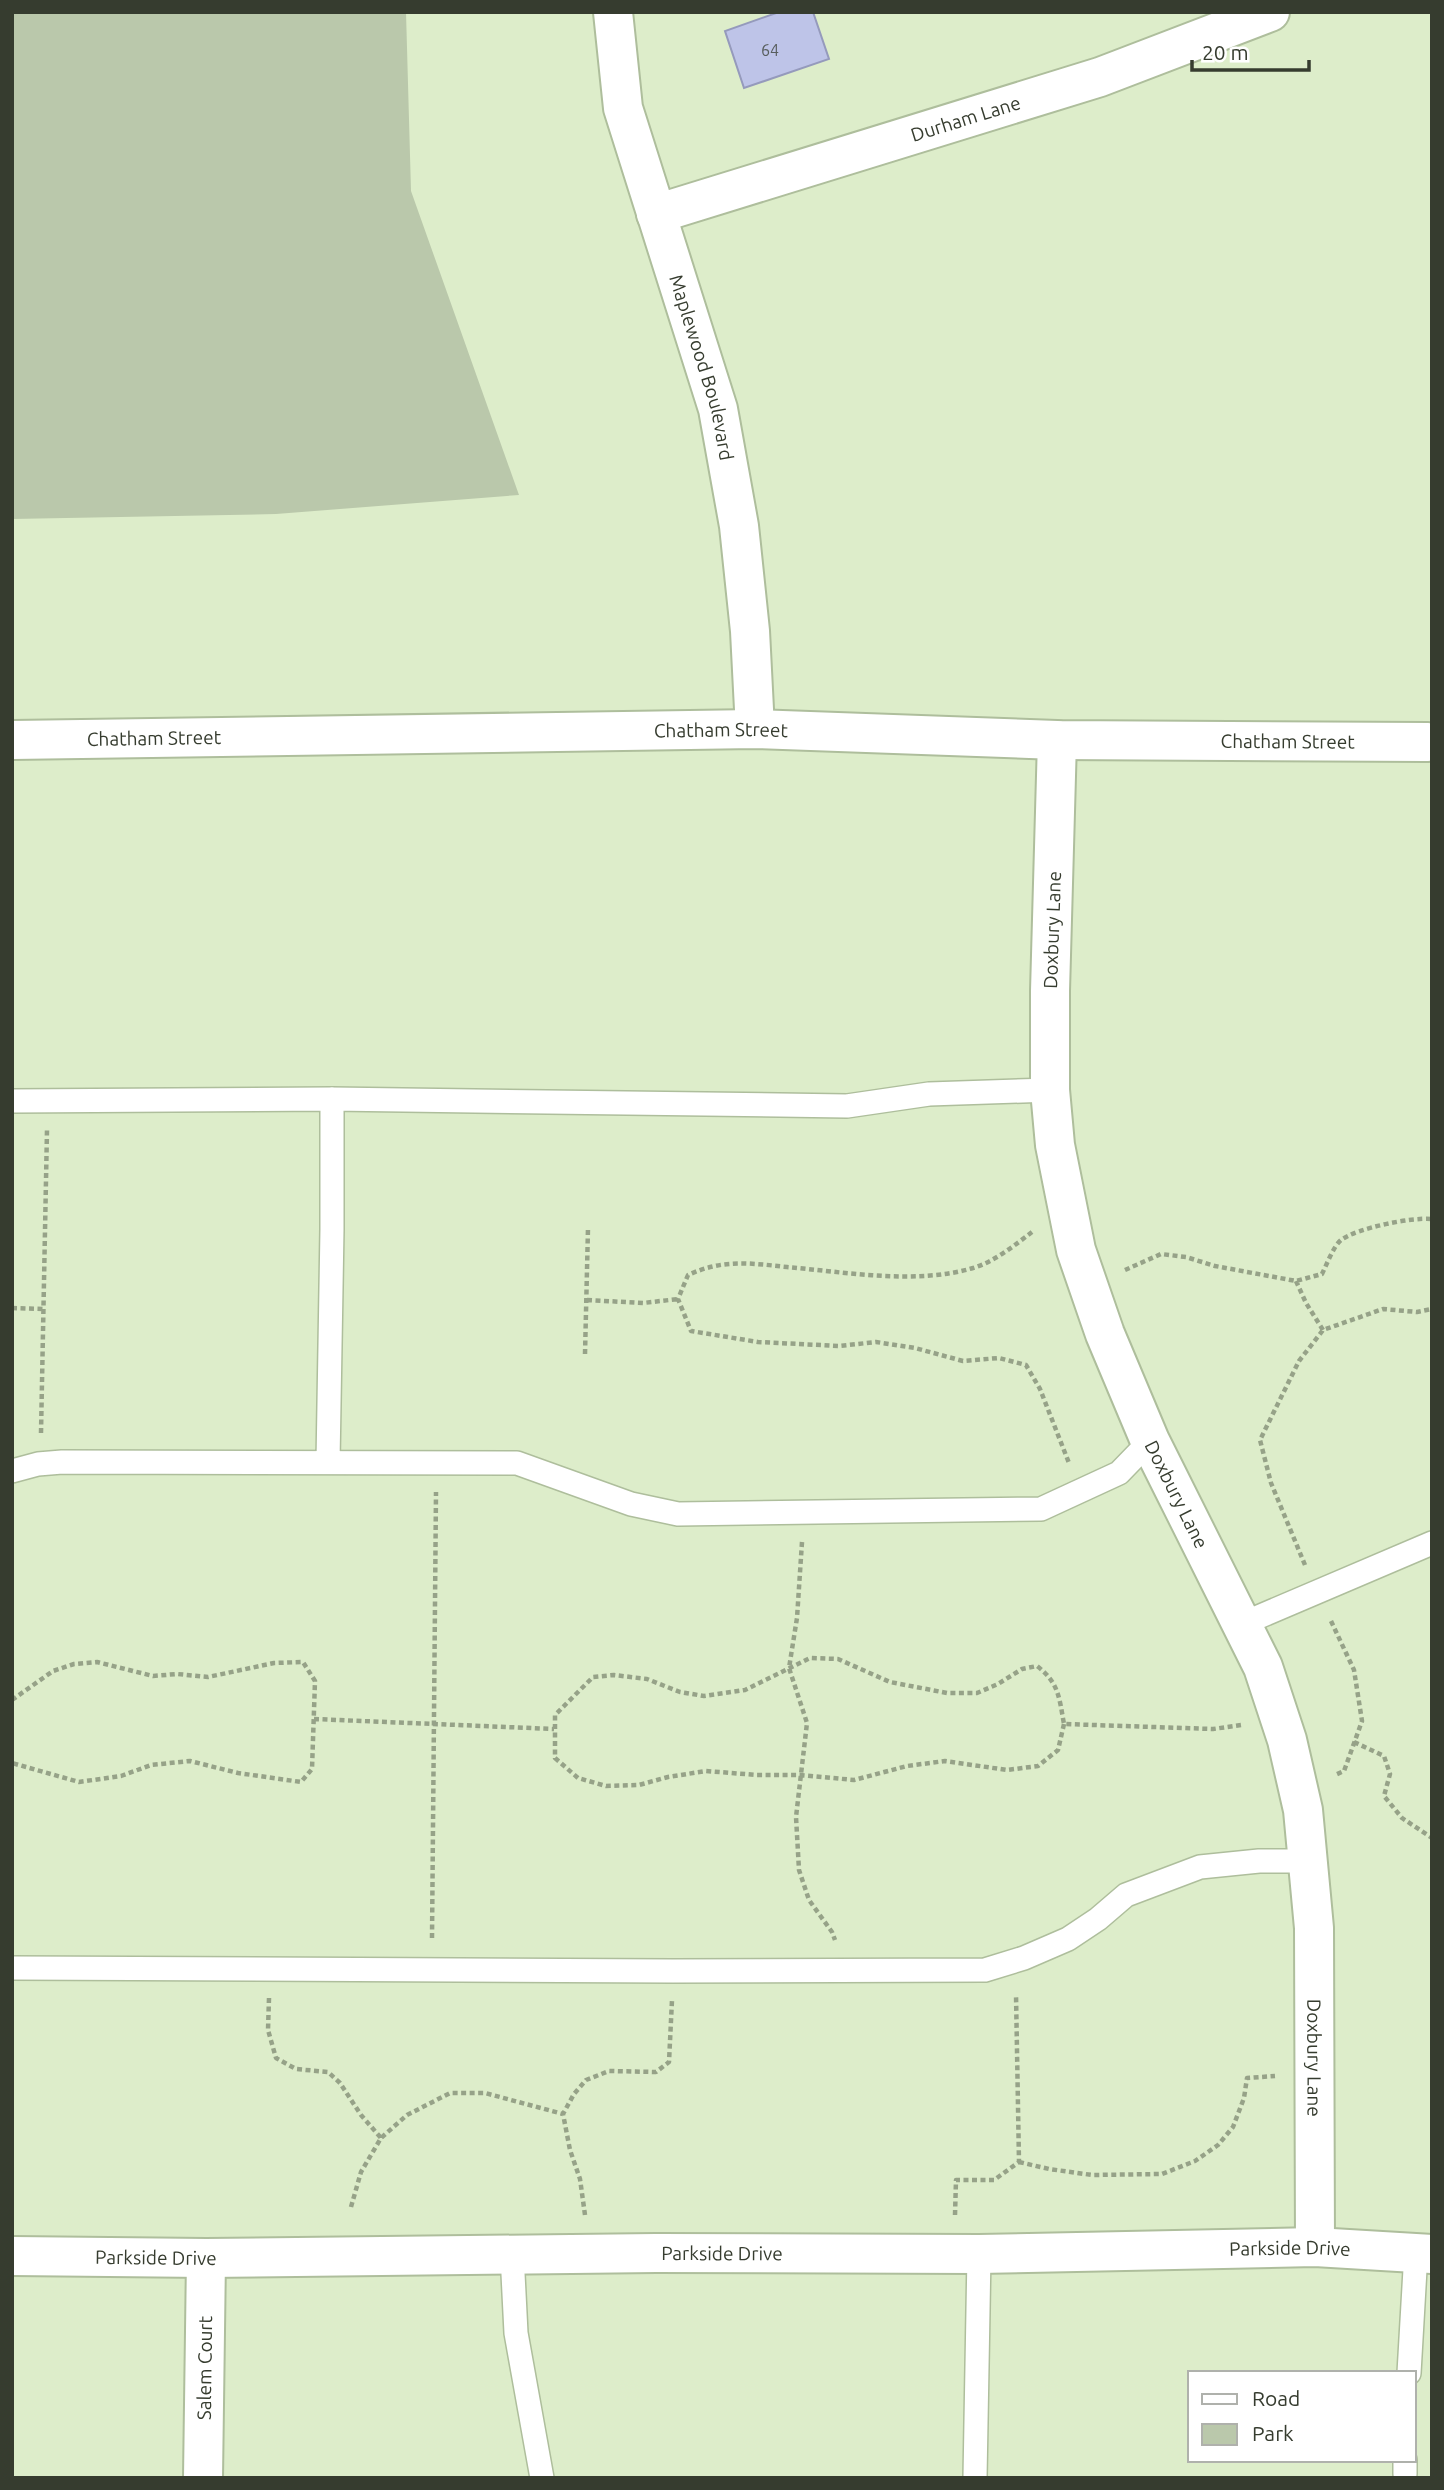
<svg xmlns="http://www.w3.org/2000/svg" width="1444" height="2490" font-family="Ubuntu,sans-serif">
<rect width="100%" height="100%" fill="#ddedca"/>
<path fill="#bac8ab" d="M 12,12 L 406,12 L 411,191 L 519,495 L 276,514 L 12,519 Z"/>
<path fill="#bec4e8" stroke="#959abc" stroke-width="2" d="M 779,12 L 813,12 L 829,59 L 744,88 L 725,31 Z"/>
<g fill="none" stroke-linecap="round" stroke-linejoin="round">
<g stroke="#aebe9c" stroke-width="26">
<path id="service" d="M 12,1101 L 332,1099 L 847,1106 L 929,1094 L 1050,1090
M 328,1462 L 332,1229 L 332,1099
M 12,1471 L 38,1464 L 62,1462 L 517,1463 L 631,1504 L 678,1514 L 1041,1509 L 1119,1473 L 1150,1441
M 1242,1624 L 1432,1543
M 12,1968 L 673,1971 L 985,1970 L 1024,1958 L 1068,1939 L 1098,1919 L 1126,1895 L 1200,1867 L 1259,1861 L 1307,1861
M 512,2254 L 516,2333 L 542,2478
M 1409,2373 L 1416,2252
M 1405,2474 L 1405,2460
M 975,2478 L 979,2254"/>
</g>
<g stroke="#aebe9c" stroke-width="42">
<g id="minor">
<path id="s1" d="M 613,12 L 623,108 L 718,409 L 739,526 L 750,631 L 755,729"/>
<path id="s2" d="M 656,214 L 1100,77 L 1270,12"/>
<path id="s3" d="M 12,740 L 755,729 L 1057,740 L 1428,742"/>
<path id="s4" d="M 1057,740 L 1050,991 L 1050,1090 L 1055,1145 L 1076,1250 L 1105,1334 L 1150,1441 L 1263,1667 L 1287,1740 L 1303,1810 L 1314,1928 L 1315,2247"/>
<path id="s5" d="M 12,2256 L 206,2258 L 656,2253 L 979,2254 L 1315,2247 L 1432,2254"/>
<path id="s6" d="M 203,2478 L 206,2258"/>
</g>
</g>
<path stroke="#96a288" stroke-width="4.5" stroke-dasharray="5 3.5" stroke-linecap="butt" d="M 1032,1232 C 1015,1245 994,1262 973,1268 C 916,1285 845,1272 787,1267 C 749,1263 723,1259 688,1275 L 678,1299 L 691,1331 L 758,1342 L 839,1346 L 876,1342 L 915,1348 L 963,1361 L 999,1358 L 1026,1365 L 1040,1389 L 1069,1463
M 1125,1270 L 1161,1254 L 1186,1257 L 1215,1266 L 1296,1281 L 1322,1274 C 1327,1264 1333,1247 1341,1240 C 1357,1228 1412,1217 1432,1219
M 1296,1281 L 1306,1303 L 1323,1330
M 587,1300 L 643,1303 L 678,1299
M 12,1308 L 45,1309
M 585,1354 L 588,1228
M 41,1433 L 47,1130
M 802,1542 L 797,1618 L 789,1668 L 807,1723 L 796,1817 L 799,1870 L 809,1900 L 832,1932 L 835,1940
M 1305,1565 L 1271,1483 L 1260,1440 L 1299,1361 L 1323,1330 L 1383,1309 L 1417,1312 L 1432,1309
M 1331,1621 L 1354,1670 L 1362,1721 L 1344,1771 L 1335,1775
M 12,1700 L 53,1671 L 74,1664 L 97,1662 L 153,1676 L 177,1674 L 208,1677 L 274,1663 L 303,1662 L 315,1681 L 312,1769 L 301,1782 L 238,1773 L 190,1761 L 151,1765 L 121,1776 L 79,1782 L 12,1763
M 314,1719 L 554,1729
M 1064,1724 L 1058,1750 L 1038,1766 L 1007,1770 L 945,1761 L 907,1766 L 854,1780 L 800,1775 L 757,1775 L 706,1771 L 668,1777 L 639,1785 L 606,1786 L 578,1778 L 555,1758 L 555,1715 L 593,1677 L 614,1675 L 647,1679 L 680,1692 L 704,1696 L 745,1690 L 810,1658 L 838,1659 L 890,1682 L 947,1693 L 977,1693 L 998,1684 L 1022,1669 L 1037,1666 C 1059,1683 1059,1697 1064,1724 L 1213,1729 L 1241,1725
M 1354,1742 L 1384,1756 L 1390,1774 L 1384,1796 L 1402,1818 L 1432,1838
M 432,1938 L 436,1492
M 269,1998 L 268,2030 L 276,2058 L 296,2069 L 328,2072 L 340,2083 L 361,2115 L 381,2138
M 1019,2162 L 1049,2169 L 1092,2175 L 1162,2174 L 1195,2161 L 1218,2145 L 1233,2127 L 1244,2098 L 1247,2078 L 1275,2076
M 351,2207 L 361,2172 L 381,2138 L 407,2115 L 450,2093 L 485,2093 L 563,2114
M 585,2215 L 580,2179 L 570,2150 L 563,2114 L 574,2094 L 586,2080 L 609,2071 L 656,2072 L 669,2062 L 672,2000
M 955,2215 L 956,2180 L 994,2180 L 1019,2162 L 1016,1994"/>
<use href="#service" stroke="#fff" stroke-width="23"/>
<use href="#minor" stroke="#fff" stroke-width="38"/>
</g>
<g text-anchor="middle" stroke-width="5" stroke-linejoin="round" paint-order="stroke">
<g font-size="16" fill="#585e5d">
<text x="770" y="56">64</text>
</g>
<g font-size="19" fill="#363c2f" stroke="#fff">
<text dy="7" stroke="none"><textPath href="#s2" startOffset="324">Durham Lane</textPath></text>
<text dy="7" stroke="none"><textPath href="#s1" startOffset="368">Maplewood Boulevard</textPath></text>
<text dy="7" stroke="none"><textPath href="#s3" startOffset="709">Chatham Street</textPath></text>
<text dy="7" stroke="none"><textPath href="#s3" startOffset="142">Chatham Street</textPath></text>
<text dy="7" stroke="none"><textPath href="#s3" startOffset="1276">Chatham Street</textPath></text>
<text transform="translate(1052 930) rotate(-88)" y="7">Doxbury Lane</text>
<text dy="7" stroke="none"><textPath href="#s4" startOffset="777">Doxbury Lane</textPath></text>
<text dy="7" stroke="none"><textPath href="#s4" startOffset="1367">Doxbury Lane</textPath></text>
<text dy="7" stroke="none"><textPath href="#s5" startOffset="1278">Parkside Drive</textPath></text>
<text dy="7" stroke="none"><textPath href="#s5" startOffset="710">Parkside Drive</textPath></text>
<text dy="7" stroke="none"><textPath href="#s5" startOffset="144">Parkside Drive</textPath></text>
<text dy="7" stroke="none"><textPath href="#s6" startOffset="110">Salem Court</textPath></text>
</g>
</g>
<rect width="1444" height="2490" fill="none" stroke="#363c2f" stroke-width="28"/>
<rect x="1188" y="2371" width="228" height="91" fill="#ffffff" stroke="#afb1ac" stroke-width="2"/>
<rect x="1202" y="2394" width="35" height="10" fill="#ffffff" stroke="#afb1ac" stroke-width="2"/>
<text x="1252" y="2406" font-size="21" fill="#363c2f">Road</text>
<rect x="1202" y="2424" width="35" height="21" fill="#bac8ab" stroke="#afb1ac" stroke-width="2"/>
<text x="1252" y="2441" font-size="21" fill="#363c2f">Park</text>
<path d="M1192 60v10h117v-10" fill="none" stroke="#363c2f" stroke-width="3.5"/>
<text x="1202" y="60" font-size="21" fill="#363c2f" stroke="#ffffff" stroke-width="5" paint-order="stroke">20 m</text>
</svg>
